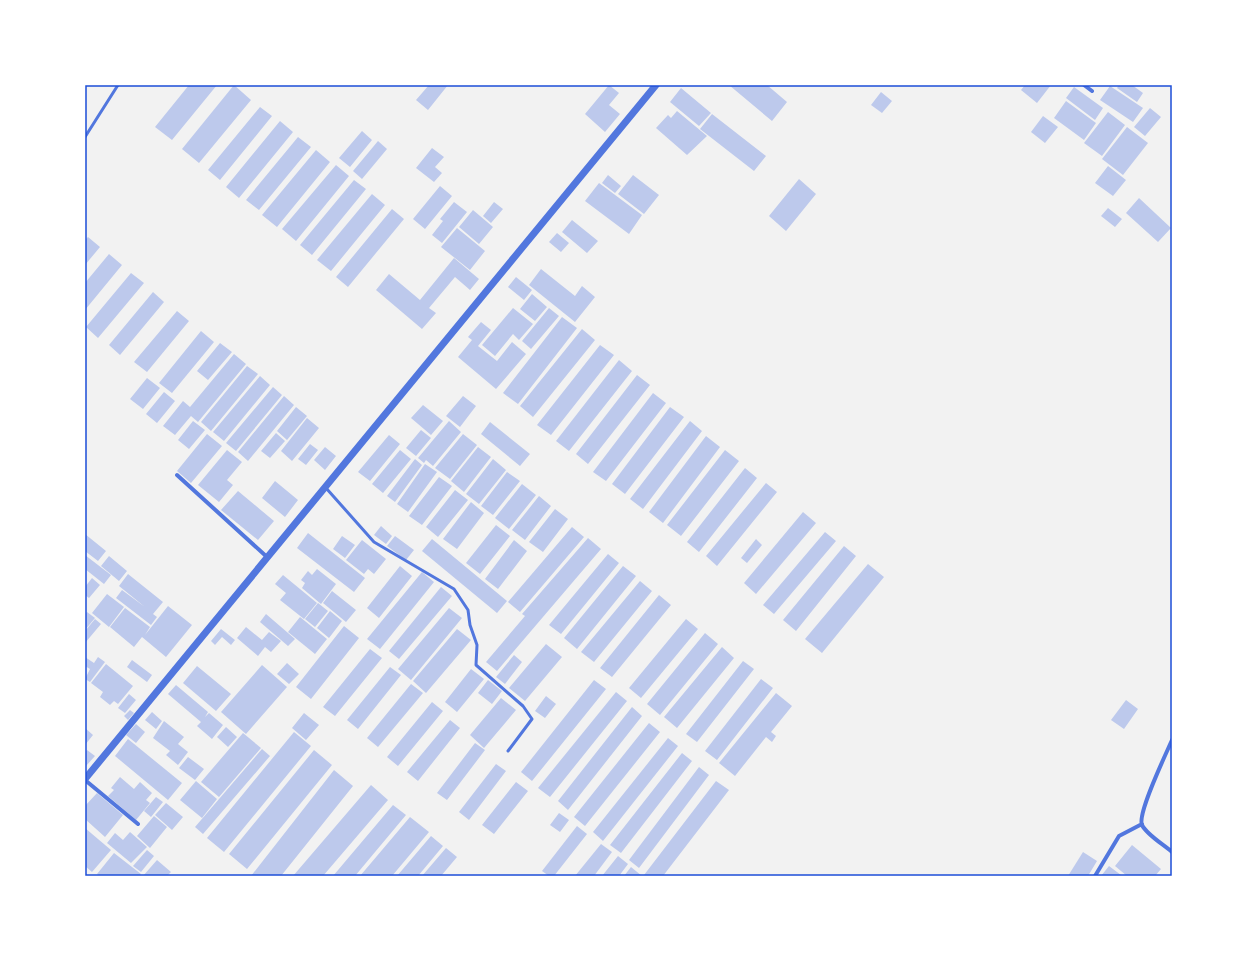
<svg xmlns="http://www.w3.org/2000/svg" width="1257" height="961" font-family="'DM Sans',sans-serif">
<rect width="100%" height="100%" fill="#f2f2f2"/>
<path fill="#bdc9ec" d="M 189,85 L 217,85 L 172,140 L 155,127 Z
M 234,85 L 251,100 L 199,163 L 182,149 Z
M 429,85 L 448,85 L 428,110 L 416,100 Z
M 609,85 L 619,93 L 609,105 L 620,114 L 605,132 L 585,114 Z
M 729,85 L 767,85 L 787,102 L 772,121 Z
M 1025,85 L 1051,85 L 1037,103 L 1021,90 Z
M 1119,85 L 1132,85 L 1143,93 L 1137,102 L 1117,88 Z
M 1110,86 L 1143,108 L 1133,122 L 1100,100 Z
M 1074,87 L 1103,108 L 1095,120 L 1066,98 Z
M 681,88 L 711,113 L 699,126 L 670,102 Z
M 881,92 L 892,101 L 882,113 L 871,105 Z
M 1066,101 L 1096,123 L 1084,140 L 1054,118 Z
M 260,107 L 272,116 L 220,180 L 208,170 Z
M 1150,108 L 1161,117 L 1145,136 L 1134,127 Z
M 677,111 L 707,136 L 687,155 L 656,128 L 668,115 L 671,118 Z
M 1108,112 L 1125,125 L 1102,156 L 1084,143 Z
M 712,114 L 766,156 L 754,171 L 700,129 Z
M 1043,116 L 1058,127 L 1045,143 L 1031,132 Z
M 280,121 L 293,132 L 239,198 L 226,187 Z
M 1127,127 L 1148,143 L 1123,175 L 1102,159 Z
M 362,131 L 372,140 L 350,167 L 339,158 Z
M 298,137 L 311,147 L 259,210 L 246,200 Z
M 378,141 L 387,149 L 362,179 L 353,171 Z
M 432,148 L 444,157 L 435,167 L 442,173 L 434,182 L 416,168 Z
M 316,150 L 330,162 L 277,227 L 262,215 Z
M 336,165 L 349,176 L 296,241 L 282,229 Z
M 1108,166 L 1126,180 L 1113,196 L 1095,183 Z
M 608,175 L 621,186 L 615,193 L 602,183 Z
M 633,175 L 659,195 L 644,214 L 618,194 Z
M 799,179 L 816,194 L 786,231 L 769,216 Z
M 354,180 L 366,189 L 312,255 L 300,245 Z
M 599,183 L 642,215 L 629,234 L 585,201 Z
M 440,186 L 452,196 L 425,229 L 413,219 Z
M 372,194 L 385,205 L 331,271 L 317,260 Z
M 1139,198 L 1171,228 L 1158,242 L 1126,213 Z
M 454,202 L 467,212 L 442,243 L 432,235 L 443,221 L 440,219 Z
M 494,202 L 503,209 L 491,223 L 483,216 Z
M 1108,208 L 1122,219 L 1115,227 L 1101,216 Z
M 392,209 L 404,219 L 348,287 L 336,277 Z
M 473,210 L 493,227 L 479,244 L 459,227 Z
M 572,220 L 598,241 L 587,253 L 562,232 Z
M 457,228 L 485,251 L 470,270 L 441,247 Z
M 557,233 L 569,243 L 561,252 L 549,242 Z
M 88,237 L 100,247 L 85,265 L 85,240 Z
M 109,254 L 122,265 L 85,310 L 85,283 Z
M 454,258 L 479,279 L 470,290 L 455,277 L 429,308 L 436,313 L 422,329 L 376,290 L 389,274 L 420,300 Z
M 541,269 L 575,296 L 582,286 L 595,297 L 575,322 L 529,285 Z
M 131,273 L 144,283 L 98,338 L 86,327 Z
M 516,277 L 532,290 L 524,300 L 508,287 Z
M 153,292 L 164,302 L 120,355 L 109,345 Z
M 532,294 L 547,307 L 535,321 L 520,309 Z
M 513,308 L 533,324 L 519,340 L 513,334 L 495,356 L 482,345 Z
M 549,308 L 559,316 L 531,349 L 522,341 Z
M 177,311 L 189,321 L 147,372 L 134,362 Z
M 562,317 L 577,328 L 518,404 L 503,393 Z
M 481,322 L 491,330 L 478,346 L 497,361 L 512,342 L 526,354 L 496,389 L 458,357 L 472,340 L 468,337 Z
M 582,329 L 595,340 L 533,417 L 520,406 Z
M 201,331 L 214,342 L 172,393 L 159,383 Z
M 220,343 L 232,352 L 208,380 L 197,371 Z
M 600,345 L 614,355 L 551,435 L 537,425 Z
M 234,354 L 246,364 L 198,422 L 191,416 L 175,435 L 163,426 L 183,401 L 190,407 Z
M 619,360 L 632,371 L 569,451 L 556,441 Z
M 247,366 L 258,374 L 211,431 L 201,422 Z
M 637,375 L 650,385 L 588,464 L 576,454 Z
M 260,376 L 270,385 L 224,441 L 213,432 Z
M 147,378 L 160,388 L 143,409 L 130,399 Z
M 273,387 L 282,395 L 236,451 L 226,443 Z
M 164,392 L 175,401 L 157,423 L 146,414 Z
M 653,393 L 666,403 L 606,481 L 593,472 Z
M 284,396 L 294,405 L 248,461 L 238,452 Z
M 463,396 L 476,406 L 460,427 L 446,416 Z
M 423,405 L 443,421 L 431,435 L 411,418 Z
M 296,407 L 307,416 L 287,440 L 277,431 Z
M 670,407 L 684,417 L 625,494 L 612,484 Z
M 307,418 L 319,428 L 292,461 L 281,451 Z
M 193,421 L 205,430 L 189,449 L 178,440 Z
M 449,421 L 461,432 L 433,466 L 426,460 L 424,463 L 418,458 Z
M 690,421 L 702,431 L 643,509 L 630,499 Z
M 490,422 L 530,454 L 520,466 L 481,434 Z
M 421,430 L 431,438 L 416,456 L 406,448 Z
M 276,433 L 285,441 L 270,458 L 261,451 Z
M 207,434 L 222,446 L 191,483 L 177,471 Z
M 463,434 L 477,445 L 450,479 L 435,468 Z
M 389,435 L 400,444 L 370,481 L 358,472 Z
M 706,436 L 720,447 L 663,523 L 649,512 Z
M 310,444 L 318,450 L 306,465 L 298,459 Z
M 325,447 L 336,456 L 325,470 L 314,460 Z
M 478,447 L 491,457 L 464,492 L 451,481 Z
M 227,450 L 242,462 L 227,480 L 233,485 L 219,502 L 198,485 Z
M 400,450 L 411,459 L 383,493 L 372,484 Z
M 725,450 L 739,461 L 681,536 L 667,525 Z
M 415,459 L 422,465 L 395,502 L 387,496 Z
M 493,459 L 506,470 L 479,504 L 466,494 Z
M 425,464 L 437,472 L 408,512 L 397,504 Z
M 745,468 L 757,478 L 699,552 L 687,542 Z
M 507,472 L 520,481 L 493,515 L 481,506 Z
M 439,477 L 452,486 L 422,525 L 409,516 Z
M 275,481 L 298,500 L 285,517 L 262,498 Z
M 766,483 L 777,492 L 717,566 L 706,556 Z
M 522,484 L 536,495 L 509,529 L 495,518 Z
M 455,490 L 468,500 L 438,537 L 426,527 Z
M 238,491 L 274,521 L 258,540 L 221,510 Z
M 539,496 L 551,506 L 525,540 L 512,530 Z
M 471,502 L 484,513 L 457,549 L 443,539 Z
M 555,509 L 568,519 L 543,552 L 529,542 Z
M 803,512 L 816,523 L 756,594 L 744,583 Z
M 496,525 L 510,536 L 480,574 L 466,563 Z
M 381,526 L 392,536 L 386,544 L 374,535 Z
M 572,527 L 584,537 L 520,612 L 508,602 Z
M 825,532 L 836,541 L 774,614 L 763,605 Z
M 308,533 L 365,578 L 354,592 L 297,548 Z
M 85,534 L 106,551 L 98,561 L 85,551 Z
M 342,536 L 355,545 L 345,558 L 333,549 Z
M 395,536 L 414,550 L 406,560 L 387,546 Z
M 588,538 L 601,549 L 497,671 L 486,662 L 525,616 L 522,614 Z
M 432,539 L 507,601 L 497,613 L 422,551 Z
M 756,539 L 762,545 L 747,563 L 741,558 Z
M 362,540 L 386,559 L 374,574 L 368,569 L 364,574 L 346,560 Z
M 514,540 L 527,551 L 498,589 L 485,579 Z
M 844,546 L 856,556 L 796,631 L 783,620 Z
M 608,554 L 619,563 L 561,634 L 549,625 Z
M 85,555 L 111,575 L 104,584 L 85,569 Z
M 109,556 L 127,571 L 119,581 L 101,566 Z
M 868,564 L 884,577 L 822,653 L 805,639 Z
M 400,566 L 412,576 L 379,618 L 367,608 Z
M 623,566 L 636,576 L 577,649 L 564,638 Z
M 317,569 L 336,584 L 321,604 L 302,588 L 305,583 L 301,580 L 308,571 L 312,575 Z
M 422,572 L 434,582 L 380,649 L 367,639 Z
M 128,574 L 163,602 L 153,614 L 157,617 L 151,625 L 116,598 L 122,590 L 145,607 L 119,586 Z
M 283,575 L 317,603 L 304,619 L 280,600 L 286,593 L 275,584 Z
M 92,578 L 100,585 L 89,598 L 85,595 L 85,587 Z
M 640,581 L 652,591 L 594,662 L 581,652 Z
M 441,587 L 452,596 L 399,659 L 389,651 Z
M 332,591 L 356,610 L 346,622 L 323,603 Z
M 107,594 L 124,607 L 109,627 L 92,613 Z
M 659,595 L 671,605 L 612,677 L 600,668 Z
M 318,603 L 328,611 L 315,627 L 305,619 Z
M 168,606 L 192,625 L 166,657 L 142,637 L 134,647 L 110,627 L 125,608 L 150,627 L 145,635 Z
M 449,608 L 462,618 L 411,680 L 398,669 Z
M 330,611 L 342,621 L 329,638 L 317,628 Z
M 87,612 L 95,618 L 85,630 L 85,614 Z
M 266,614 L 295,639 L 288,646 L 260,622 Z
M 300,617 L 327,639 L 315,654 L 288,632 Z
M 95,619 L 101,624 L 85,643 L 85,631 Z
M 686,619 L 698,629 L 641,698 L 629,688 Z
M 344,626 L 359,638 L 311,699 L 296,687 Z
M 246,627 L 262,640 L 269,632 L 281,641 L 271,652 L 265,647 L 258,656 L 237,638 Z
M 221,629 L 235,640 L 231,645 L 222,637 L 215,645 L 211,641 Z
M 457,629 L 471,640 L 426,693 L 413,681 Z
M 705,633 L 718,644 L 660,715 L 647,704 Z
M 546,644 L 562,657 L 525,701 L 509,688 Z
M 722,647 L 734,658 L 677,728 L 664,717 Z
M 370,649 L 382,658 L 335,716 L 323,707 Z
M 514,655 L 522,662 L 505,684 L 496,677 Z
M 85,657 L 94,663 L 98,657 L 105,662 L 90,682 L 85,679 L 90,669 L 85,666 Z
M 132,660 L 152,675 L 147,682 L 127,667 Z
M 743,661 L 754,669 L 697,742 L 686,734 Z
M 287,663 L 299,674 L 289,684 L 277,674 Z
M 106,664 L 133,686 L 118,704 L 114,701 L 110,705 L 100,697 L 103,692 L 91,683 Z
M 262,665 L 287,687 L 246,734 L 221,712 Z
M 197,666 L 231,694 L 216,711 L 183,683 Z
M 390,667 L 401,675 L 358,729 L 347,720 Z
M 471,669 L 484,679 L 457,712 L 445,702 Z
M 761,679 L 773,688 L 717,760 L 705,751 Z
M 488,680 L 502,691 L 492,704 L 478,693 Z
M 594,680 L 606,689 L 532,781 L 521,772 Z
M 411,684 L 423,693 L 378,747 L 367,738 Z
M 176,685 L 208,712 L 205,717 L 209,713 L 223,725 L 212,739 L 197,726 L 201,722 L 168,694 Z
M 616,692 L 627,701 L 550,797 L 538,788 Z
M 776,693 L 792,706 L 771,732 L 776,736 L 772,742 L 766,737 L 735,776 L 719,763 Z
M 129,694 L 136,700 L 125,713 L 118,708 Z
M 546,696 L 556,704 L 545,718 L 535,711 Z
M 501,698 L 516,710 L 484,748 L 470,735 Z
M 1126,700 L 1138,709 L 1124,729 L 1111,720 Z
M 432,702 L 443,711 L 398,766 L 387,757 Z
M 632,707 L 642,716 L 568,810 L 558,801 Z
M 130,710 L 134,713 L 128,720 L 124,716 Z
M 152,712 L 162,721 L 156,729 L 145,720 Z
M 304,713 L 319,725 L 306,740 L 292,728 Z
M 450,720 L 460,728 L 418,781 L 407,772 Z
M 164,721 L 184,737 L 178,744 L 188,752 L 178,765 L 166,755 L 170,751 L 153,738 Z
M 649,723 L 660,732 L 585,826 L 574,817 Z
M 136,724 L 145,732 L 136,743 L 126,735 Z
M 226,727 L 237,737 L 228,747 L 217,737 Z
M 85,728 L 93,735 L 85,745 Z
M 294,732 L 311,746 L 224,852 L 207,838 Z
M 243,733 L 261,748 L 219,797 L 201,782 Z
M 668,738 L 678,746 L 603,841 L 593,832 Z
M 128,739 L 182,783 L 168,800 L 115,756 Z
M 475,743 L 485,750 L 447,800 L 437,793 Z
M 262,749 L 270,756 L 203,834 L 195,827 Z
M 87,750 L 95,756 L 86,766 L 85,753 Z
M 314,750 L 332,765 L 247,869 L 229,854 Z
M 682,753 L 692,761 L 621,853 L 610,845 Z
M 188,757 L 204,769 L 195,780 L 179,768 Z
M 496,764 L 506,771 L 469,820 L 459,812 Z
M 699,767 L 709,775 L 639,868 L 629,860 Z
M 334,770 L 353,786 L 281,876 L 251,876 Z
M 120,777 L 134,789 L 140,782 L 152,793 L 146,800 L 150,803 L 136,820 L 108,796 L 114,790 L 111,788 Z
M 196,781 L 217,799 L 202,818 L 180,800 Z
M 716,781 L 729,790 L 663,876 L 646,876 L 644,875 Z
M 516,782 L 528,791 L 494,834 L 482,825 Z
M 371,785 L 388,800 L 323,876 L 293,876 Z
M 97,793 L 123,815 L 105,837 L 85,819 L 85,806 Z
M 156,797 L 163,802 L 151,817 L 144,811 Z
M 166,803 L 183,817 L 172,830 L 155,815 Z
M 393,805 L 406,815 L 355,876 L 333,876 Z
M 559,813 L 569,820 L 560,832 L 550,825 Z
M 154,816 L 167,827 L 150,848 L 137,836 Z
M 410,817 L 429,832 L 392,876 L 360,876 Z
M 577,826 L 587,834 L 554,876 L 549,876 L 542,871 Z
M 85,828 L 111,850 L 92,872 L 85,866 Z
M 130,832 L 147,847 L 131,863 L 107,843 L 115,833 L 123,840 Z
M 431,836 L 443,846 L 418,876 L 397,876 Z
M 601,844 L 612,852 L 594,876 L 575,876 Z
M 1132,845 L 1161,869 L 1155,876 L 1127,876 L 1115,866 Z
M 446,848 L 457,857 L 441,876 L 422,876 Z
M 147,850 L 154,856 L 141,872 L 133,866 Z
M 1083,852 L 1097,861 L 1088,876 L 1068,876 Z
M 114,853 L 141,874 L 139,876 L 100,876 L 97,874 Z
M 618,856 L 628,864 L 619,876 L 602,876 Z
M 157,860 L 171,872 L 167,876 L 143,876 Z
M 1109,866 L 1121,875 L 1120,876 L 1101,876 Z
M 631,867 L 642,876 L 624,876 Z"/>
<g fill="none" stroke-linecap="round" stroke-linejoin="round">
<path stroke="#5277de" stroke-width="3" d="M 85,137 L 118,85
M 326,488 L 374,542 L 454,589 L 468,610 L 470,625 L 477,645 L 476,665 L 523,706 L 532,719 L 508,751"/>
<path stroke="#5277de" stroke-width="4" d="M 1084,85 L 1092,91
M 177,475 L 267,557
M 1172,740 C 1166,754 1137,814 1142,825 C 1147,835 1163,844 1172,852
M 85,780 L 138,824
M 1095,876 L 1119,836 L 1142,824"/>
<path stroke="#5277de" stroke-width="7" d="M 85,779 L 656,85"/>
</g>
<rect width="1257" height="961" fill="none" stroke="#ffffff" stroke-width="172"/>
<rect x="86" y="86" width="1085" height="789" fill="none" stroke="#1d4ed8" stroke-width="1.5"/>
</svg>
